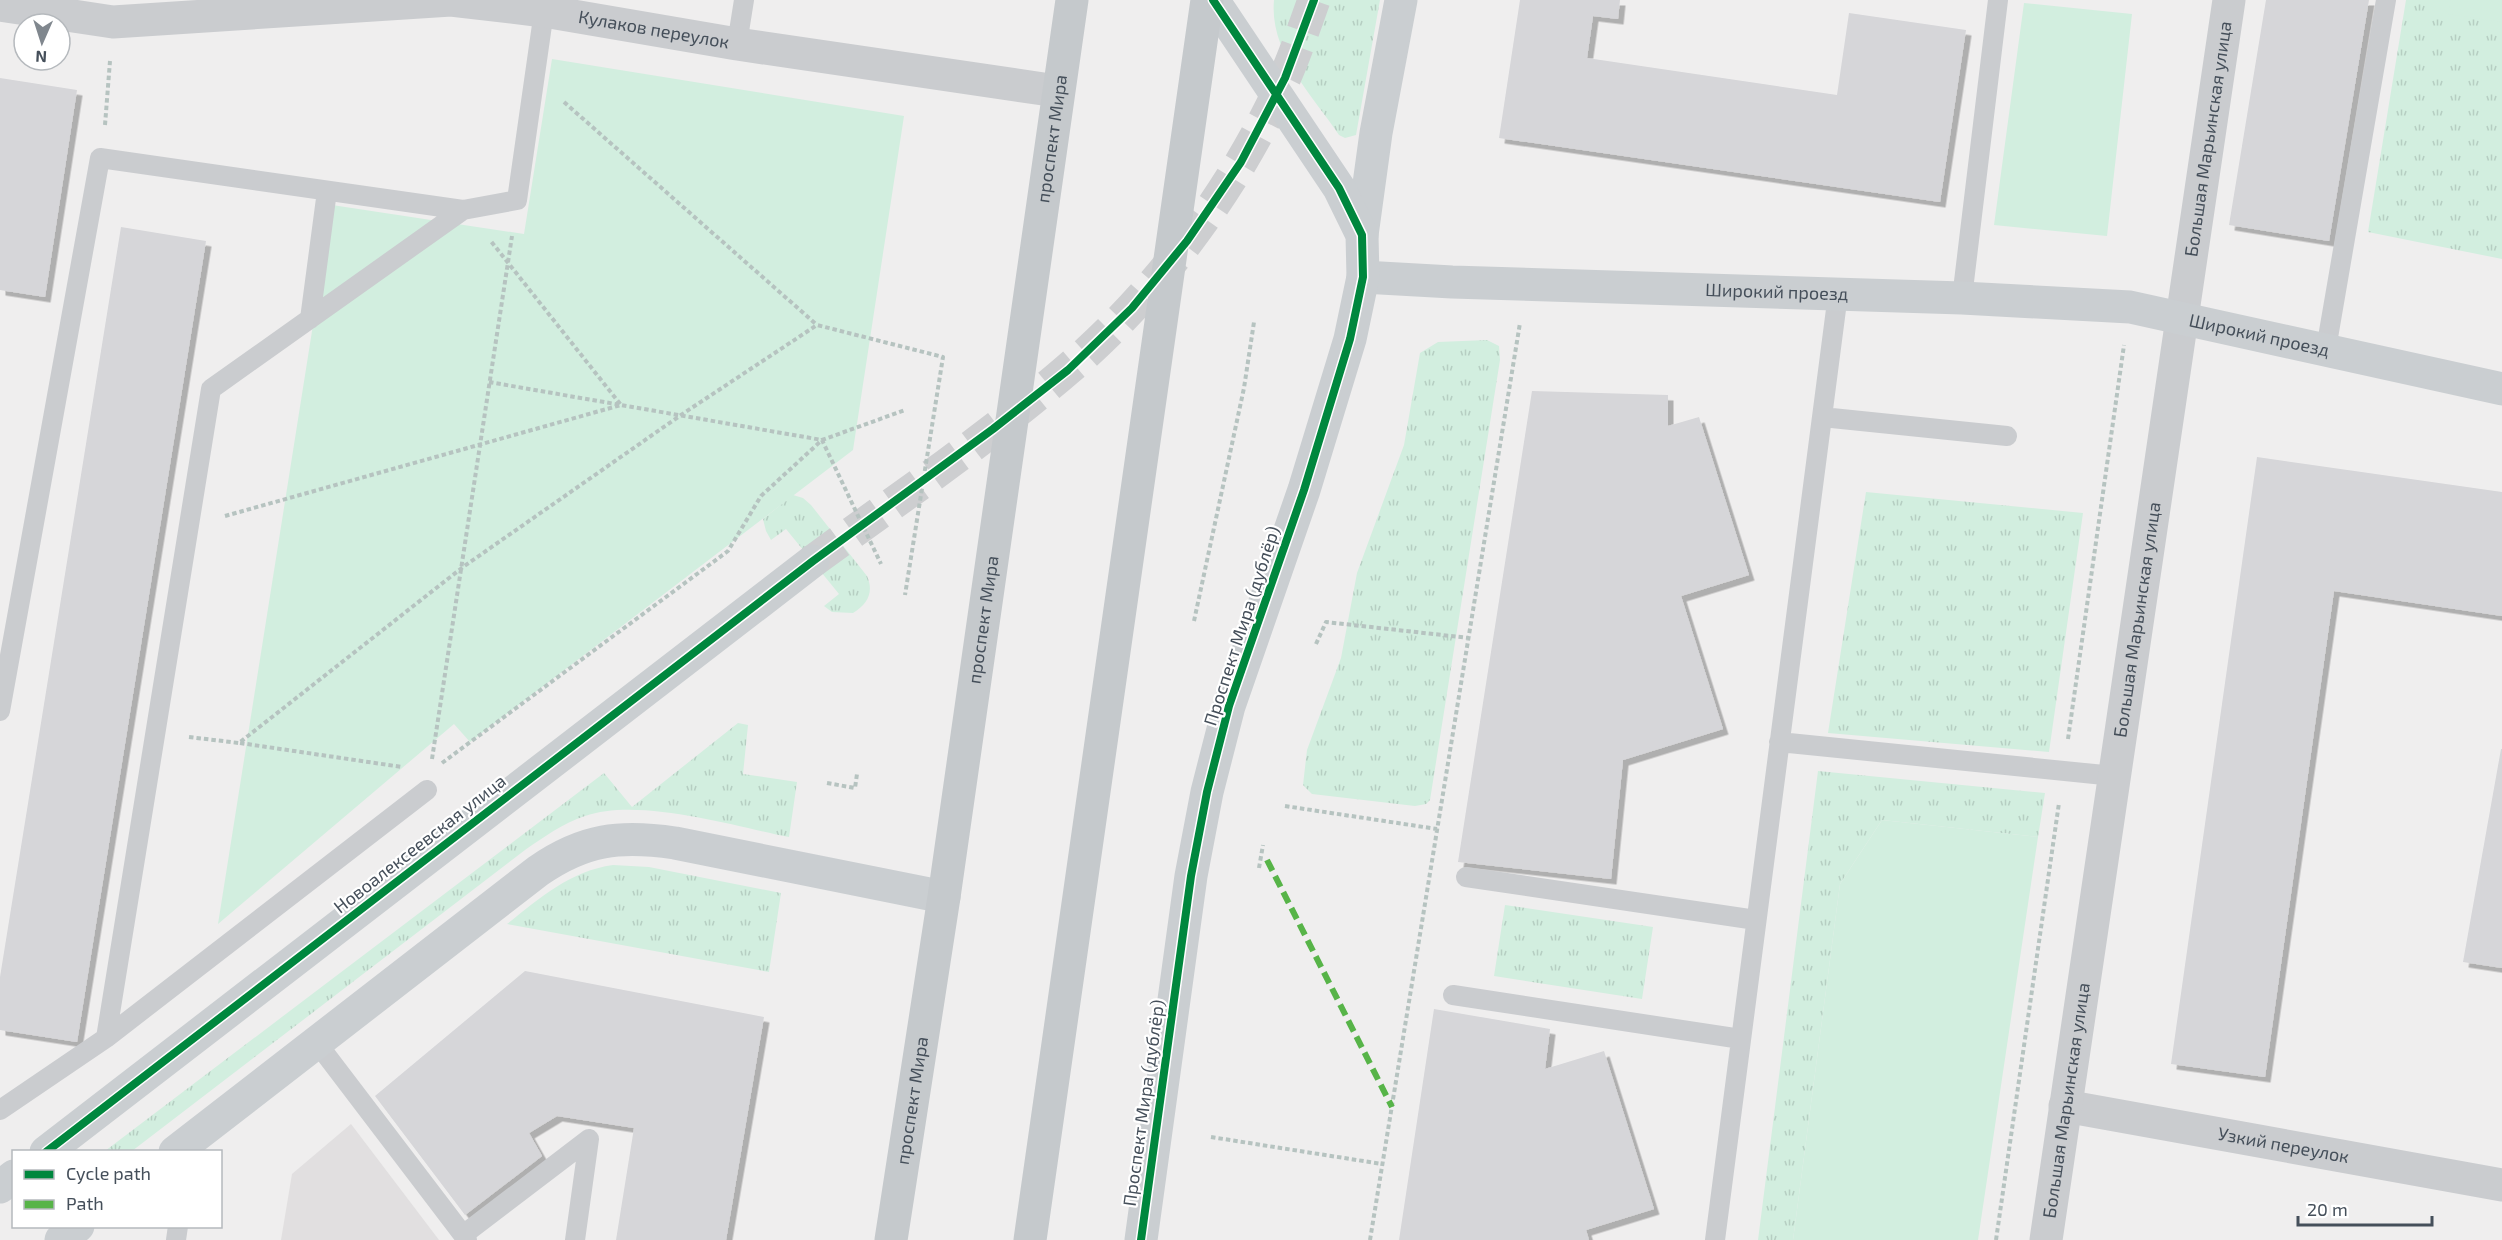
<svg xmlns="http://www.w3.org/2000/svg" width="2502" height="1240" font-family="'Exo 2',sans-serif">
<defs>
<pattern id="grass-tufts" width="24" height="20" patternUnits="userSpaceOnUse" patternTransform="scale(1.5)"><rect width="24" height="20" fill="#d2eedf"/><path d="M3 7l-1-3M5 7V3M7 7l1-3M15 17l-1-3M17 17v-4M19 17l1-3" fill="none" stroke="#b6cec2"/></pattern>
<filter id="shadow"><feDropShadow dx="5.5" dy="5.5" stdDeviation="0" flood-color="#0004"/></filter>
</defs>
<rect width="100%" height="100%" fill="#efeeee"/>
<path fill="#e1dfe0" d="M 351,1124 L 439,1240 L 281,1240 L 292,1174 Z"/>
<path fill="url(#grass-tufts)" d="M 1274,0 L 1380,0 L 1356,135 L 1345,138 L 1339,135 C 1312,95 1269,52 1274,0 Z
M 2406,0 L 2502,0 L 2502,259 L 2368,232 Z
M 1487,340 L 1499,346 L 1500,360 L 1430,800 L 1426,804 L 1415,806 L 1312,794 L 1303,785 L 1307,750 L 1341,658 L 1357,573 L 1404,445 L 1420,353 L 1438,342 Z
M 1866,492 L 2083,513 L 2049,752 L 1828,733 Z
M 793,495 L 803,498 L 811,505 L 867,576 C 874,592 868,604 853,613 L 832,612 L 824,606 L 839,594 L 786,529 L 771,540 L 766,531 L 763,519 Z
M 738,723 L 748,725 L 743,774 L 797,782 L 789,837 C 733,826 639,797 585,816 C 563,823 544,837 525,850 L 132,1151 L 105,1151 L 604,773 L 632,807 Z
M 1818,771 L 2045,793 L 2038,837 L 1882,820 L 1840,884 L 1793,1240 L 1758,1240 Z
M 613,865 L 649,867 L 781,893 L 769,972 L 507,924 C 540,898 570,871 613,865 Z
M 1505,905 L 1653,927 L 1642,999 L 1494,976 Z"/>
<path fill="#d2eedf" d="M 2451,0 L 2502,0 L 2502,22 L 2448,14 Z
M 2024,3 L 2132,14 L 2107,236 L 1994,225 Z
M 552,59 L 904,116 L 853,450 L 470,742 L 454,724 L 218,924 L 332,205 L 524,234 Z
M 1882,820 L 2038,837 L 1978,1240 L 1793,1240 L 1840,884 Z"/>
<path fill="#d6d6d9" filter="url(#shadow)" d="M 1520,0 L 1620,0 L 1618,19 L 1593,16 L 1587,58 L 1837,95 L 1849,13 L 1966,30 L 1940,202 L 1499,138 Z
M 2266,0 L 2369,0 L 2329,241 L 2229,225 Z
M 0,78 L 77,90 L 45,297 L 0,290 Z
M 121,227 L 206,241 L 77,1042 L 0,1030 L 0,977 Z
M 1532,391 L 1668,395 L 1668,426 L 1699,417 L 1749,575 L 1681,596 L 1723,729 L 1623,760 L 1611,879 L 1458,862 Z
M 2257,457 L 2502,492 L 2502,616 L 2334,591 L 2265,1077 L 2171,1064 Z
M 2501,749 L 2502,749 L 2502,968 L 2463,962 Z
M 525,971 L 764,1017 L 726,1240 L 616,1240 L 634,1128 L 557,1116 L 529,1133 L 542,1156 L 465,1215 L 375,1096 Z
M 1434,1009 L 1550,1029 L 1545,1069 L 1604,1051 L 1654,1209 L 1586,1230 L 1589,1240 L 1399,1240 Z"/>
<g fill="none" stroke-linecap="round" stroke-linejoin="round">
<path stroke="#cdced0" stroke-width="33" stroke-dasharray="33 16" stroke-linecap="butt" d="M 813,561 C 898,499 987,439 1067,370 C 1156,295 1239,183 1285,77 C 1296,52 1305,25 1314,0"/>
<path stroke="#b6c3c0" stroke-width="4" stroke-dasharray="4.5 3" stroke-linecap="butt" d="M 564,102 L 817,325
M 105,125 L 110,61
M 489,382 L 822,440 L 881,564
M 225,516 L 621,405 L 490,240
M 1194,621 L 1244,388 L 1254,322
M 1316,644 L 1326,622 L 1469,638
M 189,737 L 239,743 L 463,567 L 681,415 L 817,325 L 943,357 L 905,595
M 2068,739 L 2124,345
M 240,743 L 402,767
M 432,759 L 512,236
M 442,763 L 728,551 L 761,496 L 822,440 L 905,410
M 827,783 L 855,788 L 857,774
M 1285,806 L 1437,829
M 1259,868 L 1263,845
M 1211,1137 L 1382,1164
M 1370,1240 L 1520,323
M 1996,1240 L 2059,803"/>
<path stroke="#cacccf" stroke-width="20" d="M 737,44 L 744,0
M 1962,298 L 1998,0
M 310,319 L 327,191
M 2326,349 L 2386,0
M 1822,417 L 2007,436
M 0,711 L 100,158 L 463,210
M 1779,742 L 2114,776
M 1466,877 L 1756,920
M 1453,995 L 1741,1039
M 106,1038 L 427,790
M 317,1043 L 467,1240
M 0,1110 L 106,1038 L 211,389 L 463,210 L 517,200 L 544,11
M 463,1235 L 589,1139 L 575,1240
M 176,1240 L 178,1226
M 1715,1240 L 1838,294"/>
<g stroke="#cacccf" stroke-width="33">
<path id="s1" d="M 0,5 L 113,22 L 451,0 L 544,11 L 737,44 L 1057,91"/>
<path id="s2" d="M 2065,1106 L 2502,1185"/>
<path id="s3" d="M 2046,1240 L 2229,0"/>
</g>
<g stroke="#caced1" stroke-width="33">
<path d="M 1362,235 L 1376,133 L 1401,0"/>
<path id="s4" d="M 1363,277 L 1452,282 L 1962,298 L 2130,307 L 2502,389"/>
<path d="M 46,1152 L 813,561"/>
<path d="M 175,1152 L 538,871 C 584,839 620,835 675,843 L 944,897"/>
<path d="M 0,1187 L 14,1176"/>
<path d="M 61,1240 L 78,1226"/>
<path d="M 1141,1240 L 1191,876 L 1207,792 L 1229,706 L 1304,490 L 1350,339 L 1363,277 L 1362,235 L 1339,188 L 1213,0"/>
</g>
<g stroke="#c5c9cc" stroke-width="33">
<path id="s5" d="M 891,1240 L 944,897 L 1072,0"/>
<path d="M 1030,1240 L 1207,0"/>
</g>
<path stroke="#57b448" stroke-width="6" stroke-dasharray="12 6" stroke-linecap="butt" d="M 1267,860 L 1392,1107"/>
<g stroke="#fff" stroke-width="11">
<path id="cycleway" d="M 46,1152 L 813,561 L 993,429 L 1068,370 L 1132,308 L 1187,241 L 1241,162 L 1285,78 L 1314,0
M 1141,1240 L 1191,876 L 1207,792 L 1229,706 L 1304,490 L 1350,339 L 1363,277 L 1362,235 L 1339,188 L 1213,0"/>
</g>
<use href="#cycleway" stroke="#00873e" stroke-width="8"/>
</g>
<g text-anchor="middle" stroke-width="4.5" stroke-linejoin="round" paint-order="stroke">
<g font-size="18" fill="#454f5a" stroke="#fff">
<text dy="6" stroke="none"><textPath href="#s1" startOffset="658">Кулаков переулок</textPath></text>
<text dy="6" stroke="none"><textPath href="#s5" startOffset="1113">проспект Мира</textPath></text>
<text dy="6" stroke="none"><textPath href="#s3" startOffset="1113">Большая Марьинская улица</textPath></text>
<text dy="6" stroke="none"><textPath href="#s4" startOffset="414">Широкий проезд</textPath></text>
<text dy="6" stroke="none"><textPath href="#s4" startOffset="900">Широкий проезд</textPath></text>
<text dy="6" stroke="none"><textPath href="#s5" startOffset="627">проспект Мира</textPath></text>
<text dy="6" stroke="none"><textPath href="#s3" startOffset="627">Большая Марьинская улица</textPath></text>
<text transform="translate(1242 626) rotate(-72)" y="6">Проспект Мира (дублёр)</text>
<text transform="translate(420 844) rotate(-38)" y="6">Новоалексеевская улица</text>
<text dy="6" stroke="none"><textPath href="#s5" startOffset="141">проспект Мира</textPath></text>
<text dy="6" stroke="none"><textPath href="#s3" startOffset="141">Большая Марьинская улица</textPath></text>
<text transform="translate(1144 1103) rotate(-82)" y="6">Проспект Мира (дублёр)</text>
<text dy="6" stroke="none"><textPath href="#s2" startOffset="222">Узкий переулок</textPath></text>
</g>
</g>
<rect x="12" y="1150" width="210" height="78" fill="#ffffff" stroke="#b5b9bd" stroke-width="1.5"/>
<rect x="24" y="1170" width="30" height="9" fill="#00873e" stroke="#b5b9bd" stroke-width="1.5"/>
<text x="66" y="1180" font-size="18" fill="#454f5a">Cycle path</text>
<rect x="24" y="1200" width="30" height="9" fill="#57b448" stroke="#b5b9bd" stroke-width="1.5"/>
<text x="66" y="1210" font-size="18" fill="#454f5a">Path</text>
<g transform="translate(42 42) rotate(183)"><circle r="28" fill="#ffffff" stroke="#b5b9bd" stroke-width="1.5"/>
<path d="M0-4.5L10 22L0 15L-10 22Z" fill="#80878e"/>
<text y="-9" font-size="16" font-weight="bold" text-anchor="middle" fill="#454f5a">N</text>
</g>
<path d="M2298 1216v9h134v-9" fill="none" stroke="#454f5a" stroke-width="3"/>
<text x="2307" y="1216" font-size="18" fill="#454f5a" stroke="#ffffff" stroke-width="4.5" paint-order="stroke">20 m</text>
</svg>
